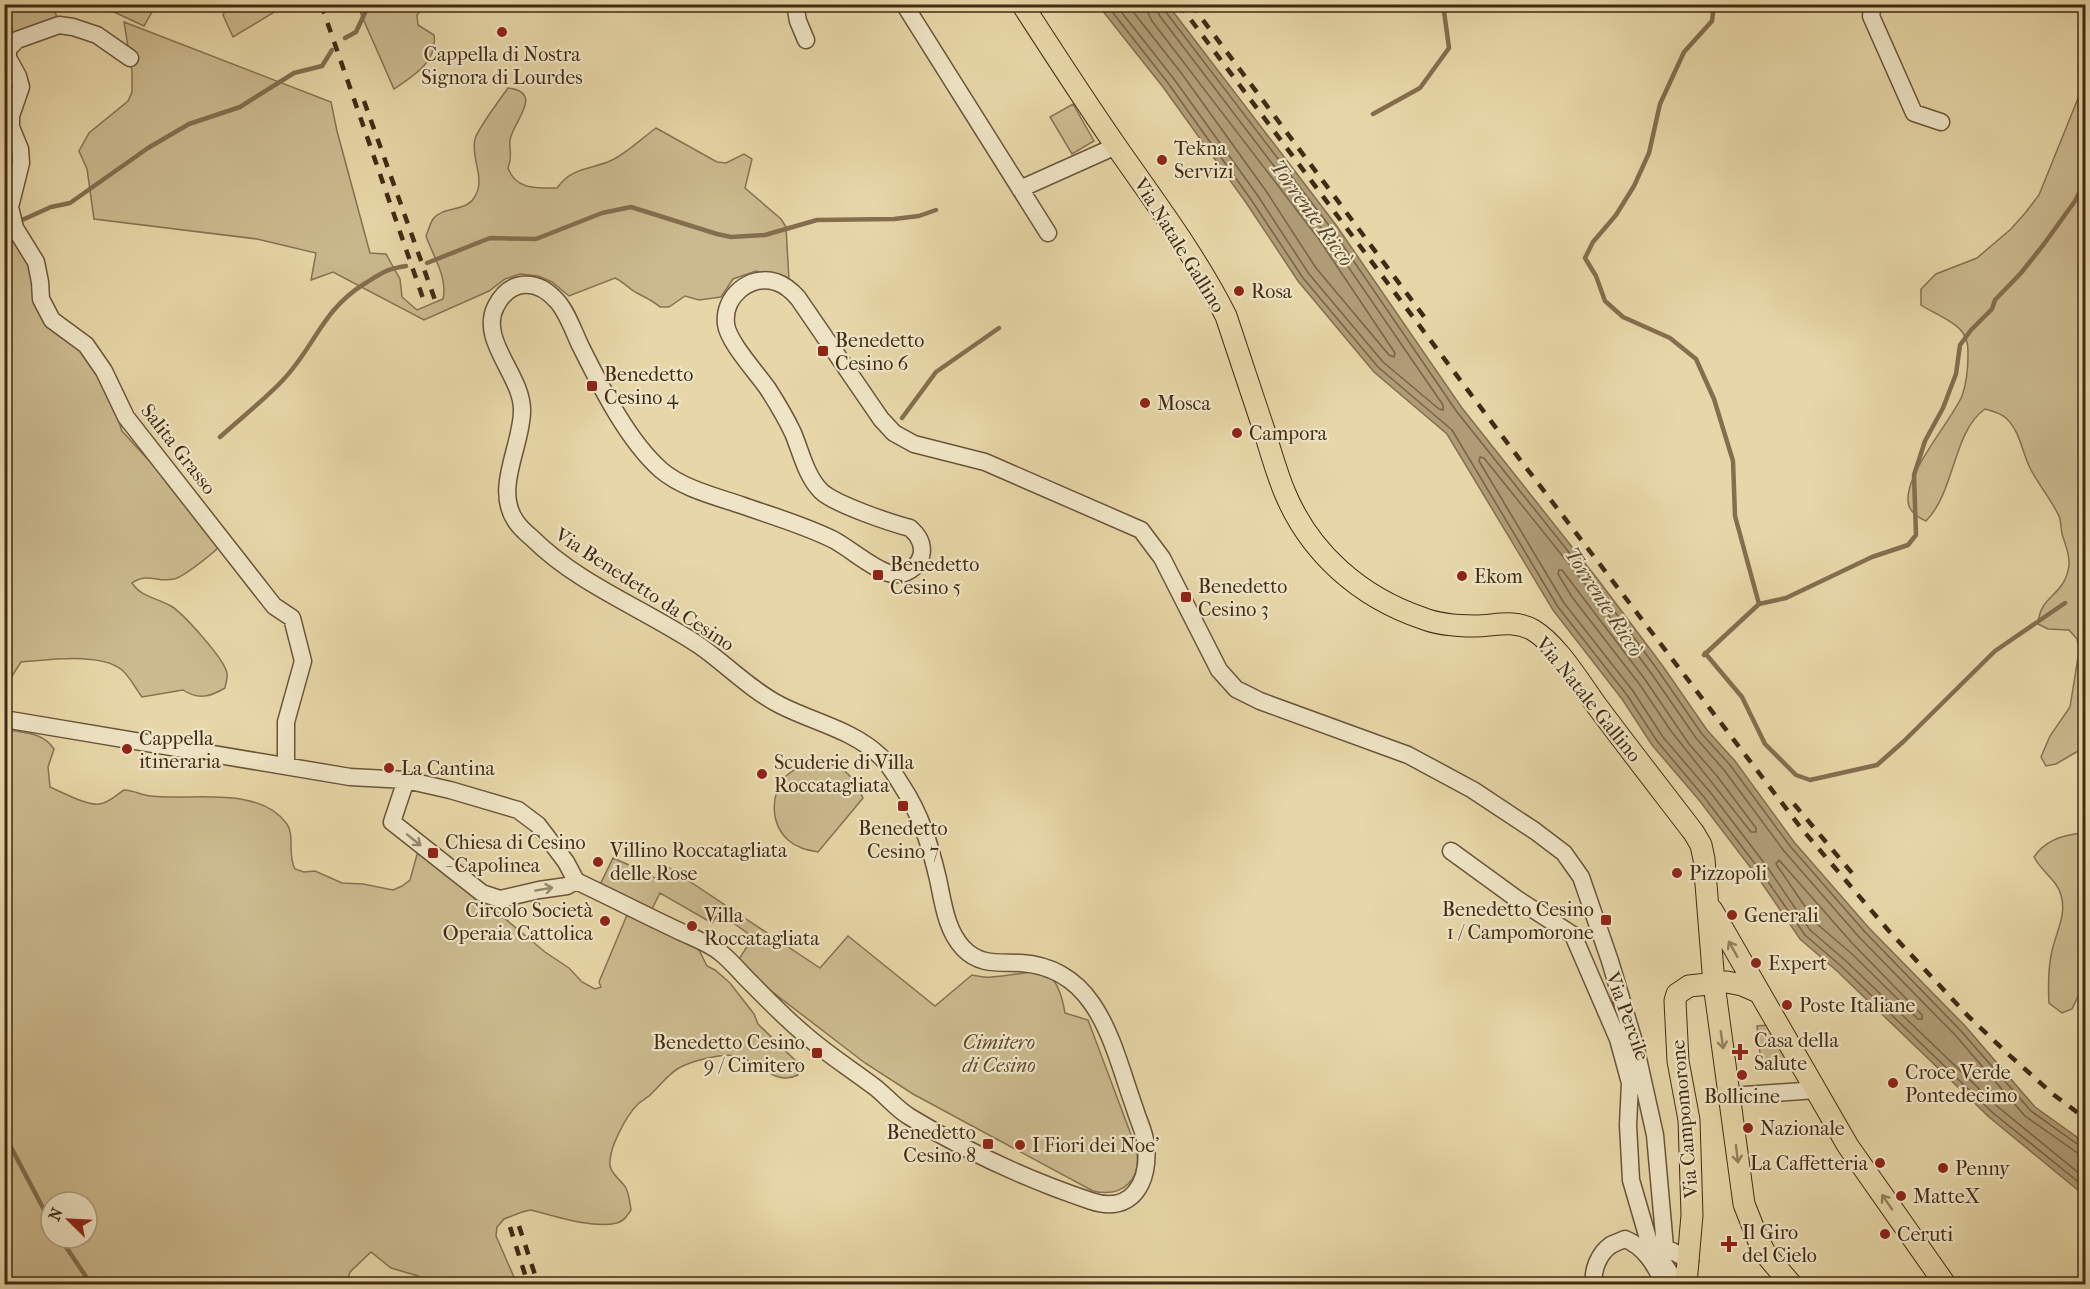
<svg xmlns="http://www.w3.org/2000/svg" width="2090" height="1289" font-family="'IM FELL French Canon',serif">
<rect width="100%" height="100%" fill="#e7d7a8"/>
<filter id="stains"><feTurbulence type="fractalNoise" baseFrequency=".00333" numOctaves="4"/><feColorMatrix values="0 0 0 0 .2 0 0 0 0 .09 0 0 0 0 .02 0 0 0 .5 -.17"/></filter>
<radialGradient id="worn" r=".72"><stop offset=".6" stop-color="#630" stop-opacity="0"/><stop offset="1" stop-color="#630" stop-opacity=".3"/></radialGradient>
<path fill="#cbba8f" stroke="#867252" stroke-width="1.5" fill-rule="evenodd" d="M 5,5 L 52,5 L 57,17 L 5,46 Z
M 99,5 L 156,5 L 144,26 Z
M 228,5 L 228,4 L 286,5 L 233,37 L 223,15 Z
M 357,5 L 426,5 L 417,15 L 418,25 L 434,35 C 438,62 413,76 394,89 Z
M 124,22 L 331,102 L 337,131 L 370,253 L 386,254 L 400,279 L 402,297 L 417,310 L 443,299 C 448,278 433,256 426,236 C 428,231 430,224 433,219 C 443,206 465,212 474,198 C 487,179 470,158 475,139 C 477,130 501,98 508,88 C 545,92 513,122 510,140 C 509,151 513,156 508,168 C 516,190 536,188 557,188 C 572,167 589,170 610,161 C 625,155 642,138 656,128 L 717,162 L 726,163 L 744,154 L 752,159 L 745,188 L 781,219 L 786,227 L 789,280 L 756,271 L 733,279 L 721,297 L 699,300 L 685,296 L 669,307 L 660,307 C 652,300 646,298 637,293 C 629,289 624,282 615,278 L 569,296 L 552,282 L 538,276 L 520,274 L 505,279 L 489,291 L 424,320 L 333,272 L 311,280 L 316,253 L 257,239 L 94,219 L 87,169 L 79,151 L 89,133 L 128,101 L 132,92 L 132,71 Z
M 4,56 L 15,82 L 17,159 L 7,199 L 30,260 L 37,303 L 90,358 L 110,395 L 122,431 L 224,542 C 216,551 184,577 174,579 C 158,583 148,572 132,583 C 141,597 157,598 171,606 C 184,614 221,656 226,670 C 229,675 226,682 225,688 C 210,697 198,700 183,690 L 142,697 C 136,689 130,677 122,670 C 101,652 47,660 21,662 L 5,687 L 5,633 L 9,630 L 4,621 Z
M 2085,81 L 2085,747 L 2056,764 L 2046,766 L 2041,757 L 2050,736 L 2070,707 L 2079,651 L 2077,639 L 2069,630 L 2048,629 L 2038,624 C 2040,594 2065,597 2069,565 C 2070,554 2065,544 2062,534 C 2061,528 2061,521 2059,516 C 2051,499 2038,484 2030,468 C 2022,452 2020,431 2006,418 C 2000,413 1993,411 1985,409 C 1953,431 1955,492 1926,521 C 1919,518 1912,514 1909,506 C 1900,478 1951,422 1962,396 C 1967,382 1968,370 1968,355 C 1968,347 1968,340 1963,333 C 1956,322 1933,313 1921,305 L 1921,289 L 1936,274 L 1977,258 L 2011,229 L 2026,212 L 2039,195 Z
M 1073,104 L 1094,141 L 1072,154 L 1050,117 Z
M 4,729 C 24,733 43,732 54,749 L 48,767 L 50,787 C 62,792 87,806 99,804 C 109,803 116,795 124,790 C 133,790 141,795 151,796 C 191,801 259,785 287,824 C 295,836 287,854 295,869 L 304,872 L 315,871 L 342,883 L 363,884 L 393,890 L 402,886 L 410,880 L 418,851 L 473,892 L 545,952 L 569,968 L 582,982 L 595,989 L 601,987 L 599,982 L 627,915 L 697,946 L 707,966 L 715,970 L 730,983 L 754,1014 L 758,1024 L 801,1066 L 798,1075 C 774,1087 759,1060 736,1056 C 722,1053 691,1061 679,1068 C 667,1075 662,1084 652,1093 C 648,1098 642,1100 638,1104 C 626,1116 608,1149 610,1166 C 612,1175 621,1180 626,1188 C 629,1194 630,1203 631,1210 C 627,1216 624,1221 617,1223 C 592,1229 555,1216 531,1210 L 522,1212 L 504,1219 L 497,1227 L 496,1236 L 517,1284 L 422,1284 L 418,1276 L 391,1268 L 371,1252 L 350,1272 L 346,1284 L 5,1284 ZM 51,1202 L 87,1202 L 87,1238 L 51,1238 Z
M 810,762 C 839,761 852,772 863,798 L 818,852 C 807,850 797,848 788,840 C 770,823 770,794 786,776 C 793,769 801,766 810,762 Z
M 2085,833 L 2085,982 L 2072,1009 L 2062,1013 L 2049,1003 C 2048,985 2048,968 2052,951 C 2056,932 2067,915 2061,895 C 2057,880 2041,871 2034,857 C 2046,839 2065,834 2085,833 Z
M 613,858 L 645,872 L 656,879 L 665,865 L 820,968 L 848,936 L 935,1006 L 972,975 C 979,976 985,978 991,977 C 1035,975 1055,955 1065,1013 L 1088,1020 L 1136,1148 C 1143,1179 1123,1198 1093,1191 L 913,1094 L 865,1063 L 736,964 L 753,937 L 719,913 L 712,923 L 660,893 L 650,913 L 598,889 Z
M 1769,1025 L 1787,1061 L 1761,1063 L 1757,1026 Z"/>
<path fill="#af9c76" stroke="#836e4f" stroke-width="1.5" d="M 1098,5 L 1168,5 L 1336,225 L 1462,408 L 1599,581 L 1662,665 L 1707,730 L 1735,761 L 1794,842 L 1869,928 L 1966,1027 L 2035,1107 L 2085,1143 L 2085,1196 L 1989,1117 L 1837,971 L 1800,939 L 1757,876 L 1699,800 L 1652,745 L 1622,699 L 1553,610 L 1447,434 L 1374,372 L 1298,281 L 1247,204 L 1163,87 Z"/>
<g fill="none" stroke-linecap="round" stroke-linejoin="round">
<path stroke="#786346" stroke-width="1.5" d="M 1106,4 L 1168,83 L 1252,201 L 1303,278 L 1378,367 L 1452,430 L 1558,607 L 1627,695 L 1657,741 L 1704,797 L 1762,873 L 1805,935 L 1841,966 L 1993,1113 L 2086,1188
M 1115,4 L 1174,79 L 1258,196 L 1309,274 L 1383,362 L 1439,409 L 1443,410 L 1443,405 L 1325,233 L 1159,15 L 1156,4
M 1127,4 L 1182,74 L 1266,191 L 1316,268 L 1389,355 L 1394,357 L 1395,353 L 1318,238 L 1152,21 L 1148,13 L 1147,4
M 1164,4 L 1165,11 L 1331,228 L 1457,412 L 1595,585 L 1657,669 L 1702,734 L 1730,765 L 1790,846 L 1865,932 L 1961,1031 L 2031,1111 L 2080,1146 L 2086,1147
M 1559,570 L 1562,570 L 1644,678 L 1689,744 L 1717,776 L 1756,828 L 1756,832 L 1751,832 L 1671,731 L 1640,685 L 1572,597 L 1558,574 Z
M 1779,860 L 1852,943 L 1922,1015 L 1922,1019 L 1918,1019 L 1852,954 L 1817,924 L 1776,864 Z
M 2086,1155 L 2076,1152 L 2025,1116 L 1956,1036 L 1859,937 L 1784,851 L 1724,770 L 1696,738 L 1651,673 L 1589,589 L 1484,458 L 1480,457 L 1479,461 L 1564,603 L 1633,691 L 1663,737 L 1710,792 L 1768,868 L 1810,930 L 1846,961 L 1998,1107 L 2086,1179"/>
<path stroke="#836e4f" stroke-width="4.5" d="M 1711,4 L 1713,13 L 1712,21 L 1684,52 L 1660,104 L 1649,153 L 1634,186 L 1616,215 L 1593,242 L 1585,258 L 1596,276 L 1605,301 L 1623,317 L 1670,338 L 1696,359 L 1714,399 L 1733,461 L 1735,516 L 1759,604
M 345,38 L 356,32 L 369,4
M 1373,114 L 1420,88 L 1449,48 L 1443,4
M 22,220 L 51,207 L 70,203 L 148,148 L 189,124 L 240,107 L 294,73 L 322,66 L 332,50
M 427,263 L 490,238 L 536,239 L 602,213 L 631,207 L 717,234 L 731,237 L 765,235 L 817,220 L 894,219 L 919,216 L 936,210
M 902,418 L 936,372 L 999,328
M 220,437 C 241,418 263,401 282,381 C 315,347 321,311 364,284 C 382,273 386,269 406,266
M 1705,653 L 1742,697 L 1765,744 L 1796,775 L 1810,780 L 1877,765 L 1903,742 L 1995,651 L 2065,603
M 1704,655 L 1759,604 L 1786,598 L 1872,557 L 1908,545 L 1916,535 L 1914,475 L 1925,441 L 1943,408 L 1956,374 L 1960,345 L 1971,330 L 1992,309 L 1995,300 L 2021,273 L 2044,244 L 2075,201 L 2086,180
M 4,1134 L 51,1223
M 60,1238 L 91,1284"/>
<g stroke="#6a553a" stroke-width="19">
<path id="minor" d="M 795,4 L 798,21 L 806,40
M 904,4 L 1048,233
M 1873,4 L 1871,16 L 1914,113 L 1941,122
M 130,58 L 97,35 L 73,27 L 59,25 L 17,40 L 8,49 L 8,58 L 18,76 L 21,87 L 11,116 L 11,127 L 20,149 L 21,163 L 10,207 L 15,228 L 36,262 L 40,282 L 41,299 L 52,320 L 86,345 L 104,371 L 126,417 L 274,606 L 292,618 L 303,661 L 286,722 L 286,766
M 1020,189 L 1116,146
M 4,719 L 350,777 L 406,780 L 450,790 L 518,810 L 538,825 L 566,862 L 576,881 C 610,897 643,914 677,930 C 691,937 709,943 721,953 C 731,961 739,971 748,980 C 766,998 783,1016 802,1032 C 824,1052 848,1067 872,1085 C 885,1094 895,1108 910,1117 C 966,1151 1028,1180 1091,1201 C 1132,1215 1150,1182 1146,1145 C 1145,1133 1138,1120 1135,1109 C 1113,1049 1100,968 1021,963 C 999,962 980,966 963,948 C 946,930 943,902 938,879 C 930,845 921,815 902,786 C 895,775 889,764 880,756 C 853,730 813,722 780,705 C 751,690 727,665 700,646 C 645,609 579,585 532,538 C 526,533 519,527 515,520 C 494,488 522,445 522,411 C 523,376 478,340 496,306 C 510,279 537,278 557,301 C 567,312 573,330 580,345 C 600,385 627,440 661,470 C 682,488 714,496 741,505 C 772,516 804,525 834,540 C 852,550 869,566 888,573 C 909,580 931,558 918,537 C 916,533 913,531 910,528 C 891,523 834,504 821,491 C 806,476 801,452 793,433 C 786,418 777,403 768,389 C 757,373 728,342 726,324 C 723,297 749,274 776,282 C 785,285 792,291 798,298 L 881,419 L 894,433 L 914,444 L 985,462 L 1141,530 L 1162,558 L 1219,670 L 1236,689 L 1260,701 L 1408,755 L 1473,790 L 1535,831 L 1564,853 L 1581,877 L 1610,961 L 1635,1045 L 1655,1135 L 1665,1247 L 1690,1261
M 406,780 L 392,822 L 482,893 L 500,899 L 539,890 L 567,886 L 576,881
M 1451,851 L 1517,899 L 1573,935 L 1618,1039 L 1630,1083 L 1628,1125 L 1631,1180 L 1649,1242 L 1670,1273 L 1683,1284
M 1730,1096 L 1816,1090
M 1595,1284 C 1591,1272 1599,1253 1611,1245 C 1615,1243 1620,1241 1625,1239 C 1645,1247 1655,1265 1664,1284"/>
</g>
<g stroke="#412a15" stroke-width="23">
<path id="major" d="M 1022,4 C 1053,52 1084,100 1116,146 C 1155,202 1196,256 1226,316 C 1239,355 1252,394 1265,433 C 1271,453 1277,474 1285,493 C 1310,553 1360,597 1422,618 C 1439,625 1457,626 1475,626 C 1495,626 1514,619 1533,630 C 1558,645 1580,683 1597,706 C 1629,749 1662,791 1694,833 L 1701,845 L 1704,859 L 1714,984 L 1744,1204 L 1759,1242 L 1767,1256 L 1791,1284
M 1712,910 L 1848,1146 L 1945,1284
M 1686,1284 L 1692,1215 L 1689,1120 L 1678,1061 L 1675,1001 L 1677,994 L 1689,986 L 1727,982 L 1742,985 L 1758,992"/>
</g>
<use href="#minor" stroke="#efe5c6" stroke-width="16"/>
<use href="#major" stroke="#e7d7a8" stroke-width="21"/>
<path stroke="#412a15" stroke-width="4.5" stroke-dasharray="10 10" stroke-linecap="butt" d="M 321,4 L 425,304
M 1179,4 L 1502,436 L 1801,828 L 1888,930 L 1968,1016 L 2008,1054 L 2054,1095 L 2086,1119
M 1191,4 L 1428,322
M 364,101 L 435,300
M 1794,804 L 1852,873
M 519,1226 L 538,1284
M 510,1227 L 528,1284"/>
</g>
<defs><path id="oneway-shaft" d="M-6 0H5M1.5-3L5.5 0L1.5 3" fill="none" stroke-width="1.6" stroke-linecap="round" stroke-linejoin="round" transform="scale(1.5)"/></defs>
<g stroke="#98886e">
<use href="#oneway-shaft" transform="translate(414 840) rotate(39)"/>
<use href="#oneway-shaft" transform="translate(544 889) rotate(-10)"/>
</g>
<g stroke="#94805e">
<use href="#oneway-shaft" transform="translate(1733 949) rotate(-119)"/>
<use href="#oneway-shaft" transform="translate(1722 1040) rotate(82)"/>
<use href="#oneway-shaft" transform="translate(1737 1154) rotate(83)"/>
<use href="#oneway-shaft" transform="translate(1887 1202) rotate(-125)"/>
</g>
<g fill="#8f2418" stroke="#efe5c6" stroke-width="2">
<circle cx="502" cy="32" r="6"/>
<circle cx="1162" cy="160" r="6"/>
<circle cx="1239" cy="291" r="6"/>
<rect x="817" y="345" width="12" height="12" rx="3"/>
<rect x="586" y="380" width="12" height="12" rx="3"/>
<circle cx="1145" cy="403" r="6"/>
<circle cx="1237" cy="433" r="6"/>
<rect x="872" y="569" width="12" height="12" rx="3"/>
<circle cx="1462" cy="576" r="6"/>
<rect x="1180" y="591" width="12" height="12" rx="3"/>
<circle cx="127" cy="749" r="6"/>
<circle cx="389" cy="768" r="6"/>
<circle cx="762" cy="774" r="6"/>
<rect x="897" y="800" width="12" height="12" rx="3"/>
<rect x="427" y="847" width="12" height="12" rx="3"/>
<circle cx="598" cy="862" r="6"/>
<circle cx="1677" cy="873" r="6"/>
<circle cx="1732" cy="915" r="6"/>
<rect x="1600" y="914" width="12" height="12" rx="3"/>
<circle cx="605" cy="921" r="6"/>
<circle cx="692" cy="926" r="6"/>
<circle cx="1756" cy="963" r="6"/>
<circle cx="1787" cy="1005" r="6"/>
<path d="M1737 1043h6v6h6v6h-6v6h-6v-6h-6v-6h6z"/>
<rect x="811" y="1047" width="12" height="12" rx="3"/>
<circle cx="1742" cy="1075" r="6"/>
<circle cx="1893" cy="1083" r="6"/>
<circle cx="1748" cy="1128" r="6"/>
<rect x="982" y="1138" width="12" height="12" rx="3"/>
<circle cx="1020" cy="1145" r="6"/>
<circle cx="1880" cy="1163" r="6"/>
<circle cx="1943" cy="1168" r="6"/>
<circle cx="1901" cy="1196" r="6"/>
<circle cx="1885" cy="1234" r="6"/>
<path d="M1726 1235h6v6h6v6h-6v6h-6v-6h-6v-6h6z"/>
</g>
<g text-anchor="middle" stroke-width="4.5" stroke-linejoin="round" paint-order="stroke">
<g font-size="20" fill="#412a15" stroke="#efe5c6" text-anchor="start">
<text x="502" y="61" text-anchor="middle">Cappella di Nostra<tspan x="502" dy="23">Signora di Lourdes</tspan></text>
<text x="1174" y="155">Tekna<tspan x="1174" dy="23">Servizi</tspan></text>
<text x="1251" y="298">Rosa</text>
<text x="835" y="347">Benedetto<tspan x="835" dy="23">Cesino 6</tspan></text>
<text x="604" y="381">Benedetto<tspan x="604" dy="23">Cesino 4</tspan></text>
<text x="1157" y="410">Mosca</text>
<text x="1249" y="440">Campora</text>
<text x="890" y="571">Benedetto<tspan x="890" dy="23">Cesino 5</tspan></text>
<text x="1474" y="583">Ekom</text>
<text x="1198" y="593">Benedetto<tspan x="1198" dy="23">Cesino 3</tspan></text>
<text x="139" y="745">Cappella<tspan x="139" dy="23">itineraria</tspan></text>
<text x="774" y="769">Scuderie di Villa<tspan x="774" dy="23">Roccatagliata</tspan></text>
<text x="401" y="775">La Cantina</text>
<text x="903" y="835" text-anchor="middle">Benedetto<tspan x="903" dy="23">Cesino 7</tspan></text>
<text x="445" y="849">Chiesa di Cesino<tspan x="445" dy="23">- Capolinea</tspan></text>
<text x="610" y="857">Villino Roccatagliata<tspan x="610" dy="23">delle Rose</tspan></text>
<text x="1689" y="880">Pizzopoli</text>
<text x="1594" y="916" text-anchor="end">Benedetto Cesino<tspan x="1594" dy="23">1 / Campomorone</tspan></text>
<text x="593" y="917" text-anchor="end">Circolo Società<tspan x="593" dy="23">Operaia Cattolica</tspan></text>
<text x="704" y="922">Villa<tspan x="704" dy="23">Roccatagliata</tspan></text>
<text x="1744" y="922">Generali</text>
<text x="1768" y="970">Expert</text>
<text x="1799" y="1012">Poste Italiane</text>
<text x="1754" y="1047">Casa della<tspan x="1754" dy="23">Salute</tspan></text>
<text x="805" y="1049" text-anchor="end">Benedetto Cesino<tspan x="805" dy="23">9 / Cimitero</tspan></text>
<text x="1905" y="1079">Croce Verde<tspan x="1905" dy="23">Pontedecimo</tspan></text>
<text x="1742" y="1103" text-anchor="middle">Bollicine</text>
<text x="1760" y="1135">Nazionale</text>
<text x="976" y="1139" text-anchor="end">Benedetto<tspan x="976" dy="23">Cesino 8</tspan></text>
<text x="1032" y="1152">I Fiori dei Noe’</text>
<text x="1868" y="1170" text-anchor="end">La Caffetteria</text>
<text x="1955" y="1175">Penny</text>
<text x="1913" y="1203">MatteX</text>
<text x="1742" y="1239">Il Giro<tspan x="1742" dy="23">del Cielo</tspan></text>
<text x="1897" y="1241">Ceruti</text>
</g>
<g font-size="20" fill="#412a15" stroke="#efe5c6">
<text transform="translate(1180 245) rotate(58)" y="7">Via Natale Gallino</text>
<text transform="translate(179 449) rotate(52)" y="7">Salita Grasso</text>
<text transform="translate(645 589) rotate(33)" y="7">Via Benedetto da Cesino</text>
<text transform="translate(1589 699) rotate(51)" y="7">Via Natale Gallino</text>
<text transform="translate(1628 1016) rotate(70)" y="7">Via Percile</text>
<text transform="translate(1684 1119) rotate(-95)" y="7">Via Campomorone</text>
</g>
<g font-size="20" font-style="italic" fill="#5d472d" stroke="#efe5c6">
<text x="999" y="1049">Cimitero<tspan x="999" dy="23">di Cesino</tspan></text>
</g>
<g font-size="21" font-style="italic" fill="#5c462d" stroke="#efe5c6">
<text transform="translate(1312 213) rotate(54)" y="7">Torrente Riccò</text>
<text transform="translate(1604 602) rotate(57)" y="7">Torrente Riccò</text>
</g>
</g>
<rect width="2090" height="1289" fill="none" stroke="#e7d7a8" stroke-width="24"/>
<rect x="6" y="6" width="2078" height="1277" fill="none" stroke="#412a15" stroke-width="3"/>
<rect x="12" y="12" width="2066" height="1265" fill="none" stroke="#412a15" stroke-width="1.5"/>
<g transform="translate(69 1220) rotate(294)"><circle r="28" fill="#efe5c6" stroke="#a99a7f" stroke-width="1.5"/>
<path d="M0-4.5L10 22L0 15L-10 22Z" fill="#8f2418"/>
<text y="-9" font-size="16" font-weight="bold" text-anchor="middle" fill="#412a15">N</text>
</g>
<rect width="100%" height="100%" filter="url(#stains)"/>
<rect width="100%" height="100%" fill="url(#worn)"/>
</svg>
